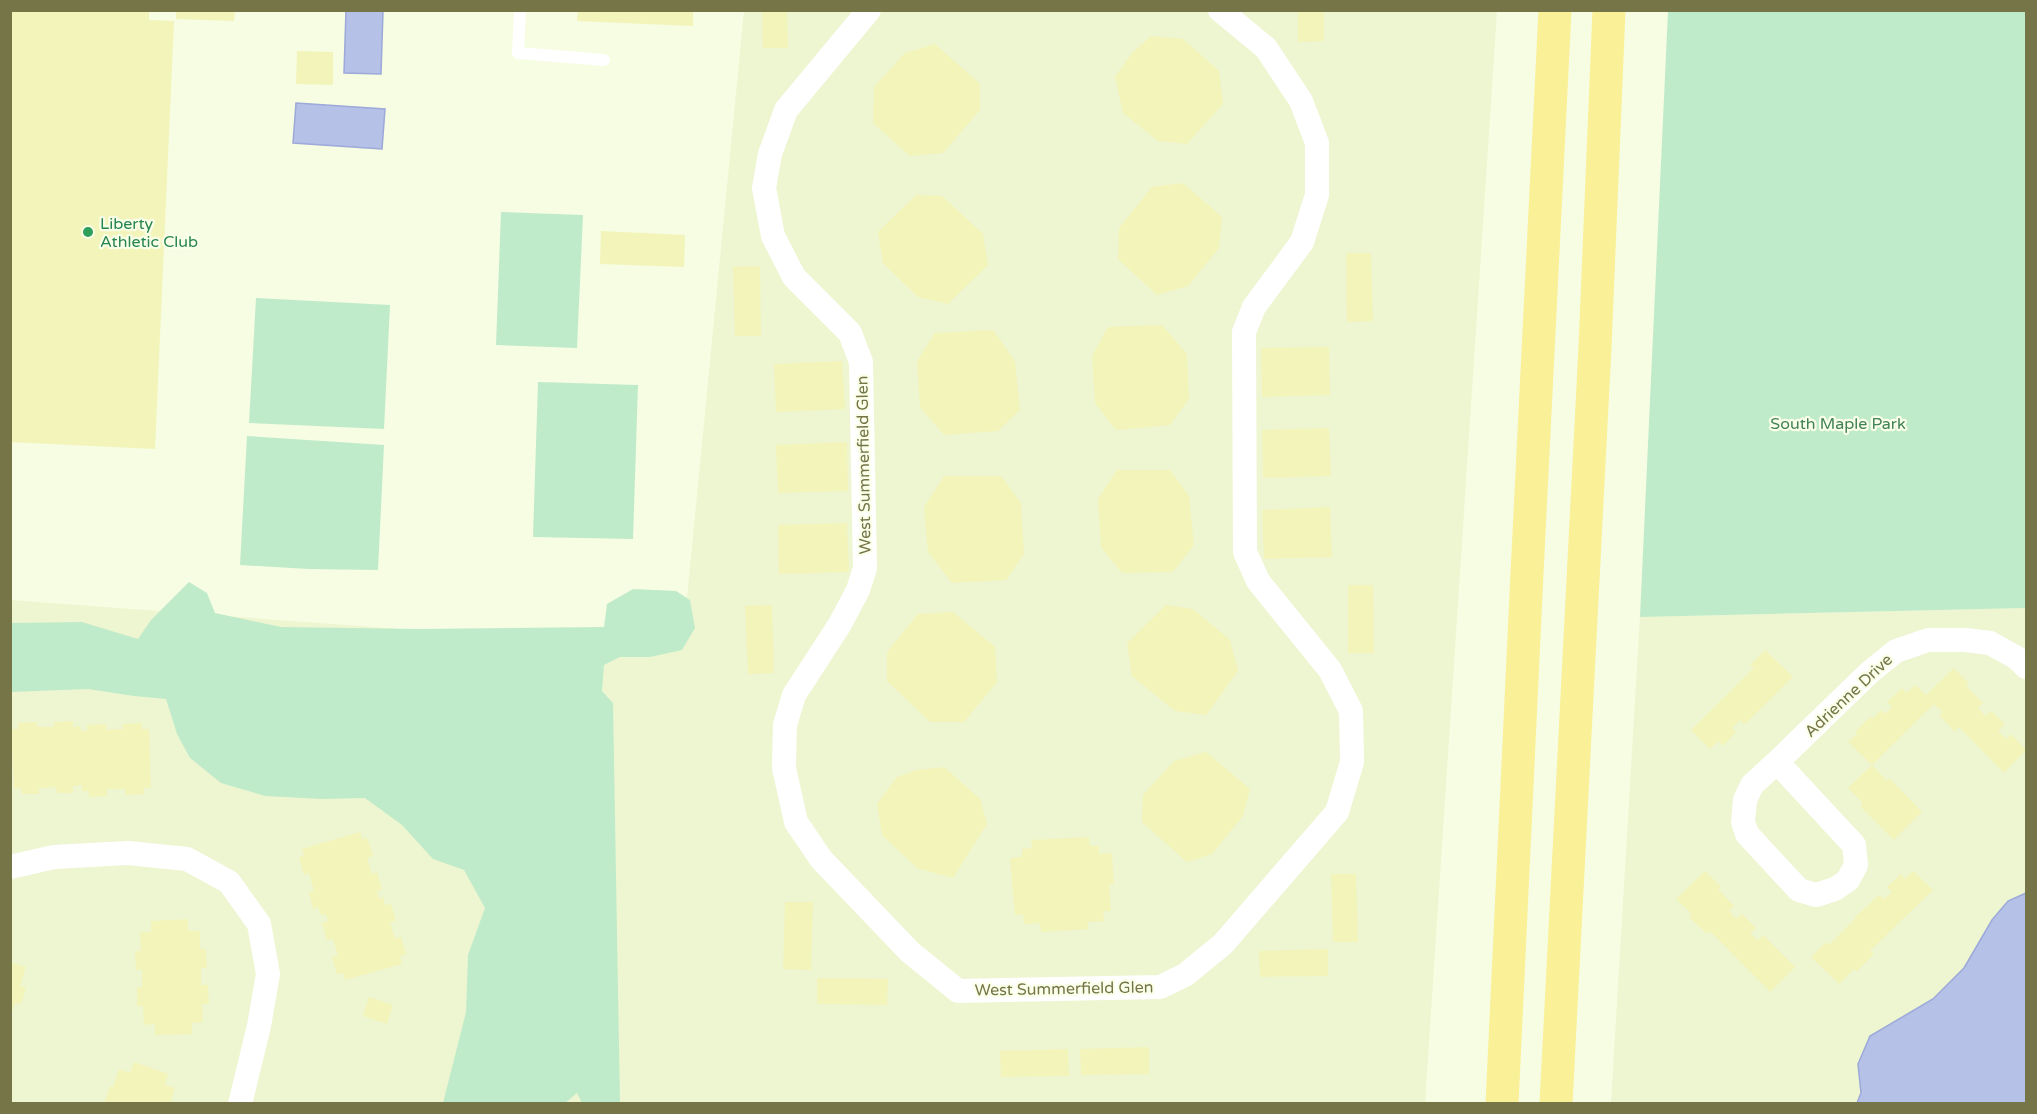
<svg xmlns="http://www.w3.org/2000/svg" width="2037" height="1114" font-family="'Varela Round',sans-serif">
<rect width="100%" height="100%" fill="#f6fde2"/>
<path fill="#eef5d1" d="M 744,11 L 1497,11 L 1425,1103 L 11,1103 L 10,600 L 682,650 Z
M 2026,608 L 2026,1103 L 1611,1104 L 1640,617 Z"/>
<path fill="#c0ebca" d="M 1668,11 L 2026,11 L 2026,608 L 1640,617 Z
M 501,212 L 583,215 L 577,348 L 496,345 Z
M 256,298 L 390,305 L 384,429 L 249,423 Z
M 538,382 L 638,385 L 633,539 L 533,537 Z
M 247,436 L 384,445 L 378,570 L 308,569 L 240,565 Z
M 189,582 L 207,593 L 215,613 L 281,627 L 420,629 L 604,627 L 607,604 L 633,589 L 676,591 L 690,600 L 695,628 L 682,650 L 650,657 L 620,657 L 604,665 L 602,691 L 613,703 L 620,1103 L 582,1103 L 577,1093 L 565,1103 L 443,1103 L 466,1012 L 468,955 L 485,908 L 464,870 L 433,859 L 402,825 L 365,798 L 322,799 L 265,796 L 221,783 L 190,758 L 177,734 L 166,699 L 134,696 L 88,689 L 11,692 L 11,623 L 82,622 L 138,639 L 151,620 Z"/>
<path fill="#b6c1e7" stroke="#9ca9d9" stroke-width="1.5" d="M 346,11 L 383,11 L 381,74 L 344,73 Z
M 296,103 L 385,109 L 382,149 L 293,143 Z
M 2026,893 L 2026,1103 L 1857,1103 L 1861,1093 L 1858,1064 L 1870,1036 L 1933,999 L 1964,968 L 1992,920 L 2008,901 Z"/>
<path fill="#f2f4b9" d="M 10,10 L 149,10 L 149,20 L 174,21 L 155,449 L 10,442 Z
M 176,10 L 235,10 L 234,21 L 176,19 Z
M 578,10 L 693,10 L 693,26 L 577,21 Z
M 762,10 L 787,10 L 788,48 L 763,48 Z
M 1298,10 L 1324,10 L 1324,41 L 1298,42 Z
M 1151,36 L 1183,39 L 1219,71 L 1223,104 L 1187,144 L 1158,141 L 1123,113 L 1115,77 L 1132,53 Z
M 935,44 L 980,84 L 980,110 L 943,153 L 910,156 L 873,123 L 874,87 L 905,53 Z
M 297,51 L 333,52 L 333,85 L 296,84 Z
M 1183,183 L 1222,217 L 1219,248 L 1188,286 L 1157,295 L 1118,259 L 1119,228 L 1152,187 Z
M 916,195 L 942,196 L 983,234 L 988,265 L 948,304 L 918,297 L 883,263 L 878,232 Z
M 601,231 L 685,235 L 684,267 L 600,264 Z
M 1346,253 L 1371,253 L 1373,321 L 1347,322 Z
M 760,266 L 761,336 L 735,336 L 733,267 Z
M 1162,325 L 1187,354 L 1189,399 L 1170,425 L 1116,430 L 1095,403 L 1092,356 L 1108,327 Z
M 993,330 L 1015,361 L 1020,410 L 998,431 L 944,435 L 920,407 L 917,361 L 935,333 Z
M 1329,347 L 1330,395 L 1262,397 L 1261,348 Z
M 842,361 L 845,409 L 776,412 L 774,364 Z
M 1329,428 L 1331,476 L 1263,478 L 1262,430 Z
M 847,442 L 848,491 L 778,493 L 776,445 Z
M 1117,470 L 1170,470 L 1189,496 L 1194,545 L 1173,572 L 1122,573 L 1101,547 L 1098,499 Z
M 944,476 L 1001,476 L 1021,503 L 1024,554 L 1006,580 L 952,583 L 928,552 L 924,507 Z
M 1330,507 L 1332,557 L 1264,559 L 1262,510 Z
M 847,523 L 849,572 L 779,574 L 778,525 Z
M 1348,585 L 1373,585 L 1374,653 L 1348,653 Z
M 772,605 L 774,673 L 748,674 L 745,606 Z
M 1166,605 L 1193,609 L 1230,640 L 1238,671 L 1206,715 L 1175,711 L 1132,676 L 1127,643 Z
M 953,612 L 995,647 L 997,682 L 964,722 L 930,722 L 887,681 L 887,652 L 918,614 Z
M 1765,650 L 1793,677 L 1745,724 L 1740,720 L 1732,728 L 1736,732 L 1723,746 L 1718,741 L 1710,749 L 1691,730 L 1754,668 L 1750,665 Z
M 1954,668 L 1969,683 L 1966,686 L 1983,703 L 1978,708 L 1985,716 L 1991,711 L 2005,724 L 1998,731 L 2006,739 L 2011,734 L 2026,750 L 2004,773 L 1959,727 L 1955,732 L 1939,715 L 1943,712 L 1934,704 L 1872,765 L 1848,742 L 1857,734 L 1855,732 L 1870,717 L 1872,719 L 1881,710 L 1885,714 L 1892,707 L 1887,702 L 1902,688 L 1907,693 L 1915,685 L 1926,695 Z
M 73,721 L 73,727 L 80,726 L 81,731 L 87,731 L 87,725 L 106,724 L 106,730 L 123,729 L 122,724 L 142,723 L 142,729 L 149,729 L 151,788 L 144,788 L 144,794 L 126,795 L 125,789 L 107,789 L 107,796 L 89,797 L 89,791 L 82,791 L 82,785 L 73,786 L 73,793 L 57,793 L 56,787 L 39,788 L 39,794 L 22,794 L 21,788 L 14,789 L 11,729 L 18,729 L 18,723 L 37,722 L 37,727 L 54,727 L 54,722 Z
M 1206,752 L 1250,789 L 1243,816 L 1212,854 L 1187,862 L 1142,822 L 1143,795 L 1174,761 Z
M 1872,765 L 1887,781 L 1890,779 L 1922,812 L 1894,840 L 1860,806 L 1863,803 L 1848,788 Z
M 944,767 L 980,799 L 987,824 L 953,878 L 917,868 L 882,835 L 877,804 L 897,777 L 917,770 Z
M 360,832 L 362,839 L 367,838 L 370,846 L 373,856 L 367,858 L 372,874 L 377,872 L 382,889 L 377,891 L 379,899 L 383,897 L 385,905 L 391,904 L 396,921 L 390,922 L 395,939 L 401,937 L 406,954 L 400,956 L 402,964 L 345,980 L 343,973 L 337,974 L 332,957 L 338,956 L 333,939 L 327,940 L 322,923 L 328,921 L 326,914 L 321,915 L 318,907 L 313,909 L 309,892 L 314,891 L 309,873 L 304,875 L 299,857 L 304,856 L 302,849 Z
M 1089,837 L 1090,846 L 1099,846 L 1099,854 L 1112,853 L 1114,884 L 1109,885 L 1111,911 L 1103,911 L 1104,921 L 1088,922 L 1088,929 L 1041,932 L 1040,923 L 1024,924 L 1023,914 L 1015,915 L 1010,858 L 1022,857 L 1022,849 L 1032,848 L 1031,840 Z
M 1705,871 L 1721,887 L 1718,889 L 1734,906 L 1729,911 L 1736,919 L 1742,914 L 1756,928 L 1750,933 L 1758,941 L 1763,935 L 1795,967 L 1770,992 L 1710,931 L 1707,934 L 1689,917 L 1692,914 L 1676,899 Z
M 1913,871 L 1933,890 L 1870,951 L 1874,954 L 1857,971 L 1854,969 L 1839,984 L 1811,957 L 1826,942 L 1829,945 L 1855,919 L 1854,918 L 1879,895 L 1884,899 L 1892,892 L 1887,887 L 1901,874 L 1905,879 Z
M 1331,874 L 1356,874 L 1358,942 L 1333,942 Z
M 785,902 L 813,902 L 811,970 L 783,969 Z
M 188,919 L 188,931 L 200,931 L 200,949 L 206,949 L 207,968 L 201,968 L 201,985 L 208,985 L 209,1004 L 202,1004 L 203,1022 L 192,1023 L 192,1034 L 155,1035 L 155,1024 L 144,1025 L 143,1006 L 137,1006 L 137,987 L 142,987 L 142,970 L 136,970 L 135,951 L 141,951 L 140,932 L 151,932 L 151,921 Z
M 1328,949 L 1328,976 L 1260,977 L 1259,951 Z
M 10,962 L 26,967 L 20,986 L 26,988 L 21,1004 L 15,1003 L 11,1015 Z
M 817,978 L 888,979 L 887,1005 L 817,1004 Z
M 369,997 L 393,1005 L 387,1024 L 363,1016 Z
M 1149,1047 L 1149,1074 L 1081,1075 L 1080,1049 Z
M 1068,1049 L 1069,1076 L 1001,1077 L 1000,1051 Z
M 134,1062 L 168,1074 L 165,1085 L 175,1088 L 170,1104 L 104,1104 L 110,1086 L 113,1087 L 119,1069 L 130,1073 Z"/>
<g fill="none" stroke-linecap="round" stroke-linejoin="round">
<path stroke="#fff" stroke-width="12" d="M 520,10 L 518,53 L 604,60"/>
<path stroke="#fff" stroke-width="24" d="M 869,10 L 786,110 L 770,154 L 764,188 L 773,236 L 794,277 L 850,333 L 861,362 L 865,568 L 858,590 L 840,624 L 794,695 L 785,725 L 784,768 L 796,822 L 821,859 L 910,952 L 958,991 L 1160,987 L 1185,975 L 1223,944 L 1337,812 L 1352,762 L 1351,711 L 1330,670 L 1258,581 L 1245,552 L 1244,332 L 1254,307 L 1302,242 L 1317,195 L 1317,143 L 1301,101 L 1266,48 L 1220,10
M 1777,762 L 1854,845 L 1856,865 L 1848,880 L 1835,889 L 1816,895 L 1799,890 L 1747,834 L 1743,822 L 1745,800 L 1752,785 L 1777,762 L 1870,672 L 1896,651 L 1928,640 L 1965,640 L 1990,643 L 2017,658 L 2026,667
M 10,867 L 54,857 L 128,853 L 187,859 L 229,882 L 259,924 L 268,974 L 259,1026 L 240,1104"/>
<path stroke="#faf097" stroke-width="33" d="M 1502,1104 C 1520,739 1535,375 1555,10
M 1556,1104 L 1595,347 L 1609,10"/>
</g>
<circle fill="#2e9e5b" stroke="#faffe9" stroke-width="2" cx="88" cy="232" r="6"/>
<g text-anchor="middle" stroke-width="4.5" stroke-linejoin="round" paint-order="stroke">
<g font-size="16" fill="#27864d" stroke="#faffe9" text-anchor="start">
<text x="100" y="229">Liberty<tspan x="100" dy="18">Athletic Club</tspan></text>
</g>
<g font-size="16" fill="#418257" stroke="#faffe9">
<text x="1838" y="429">South Maple Park</text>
</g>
<g font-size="16" fill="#767548" stroke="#faffe9">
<text transform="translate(863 465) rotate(-91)" y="6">West Summerfield Glen</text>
<text transform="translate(1848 695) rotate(-43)" y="6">Adrienne Drive</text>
<text transform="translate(1064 988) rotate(-1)" y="6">West Summerfield Glen</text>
</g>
</g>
<rect width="2037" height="1114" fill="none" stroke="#767548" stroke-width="24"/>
</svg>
